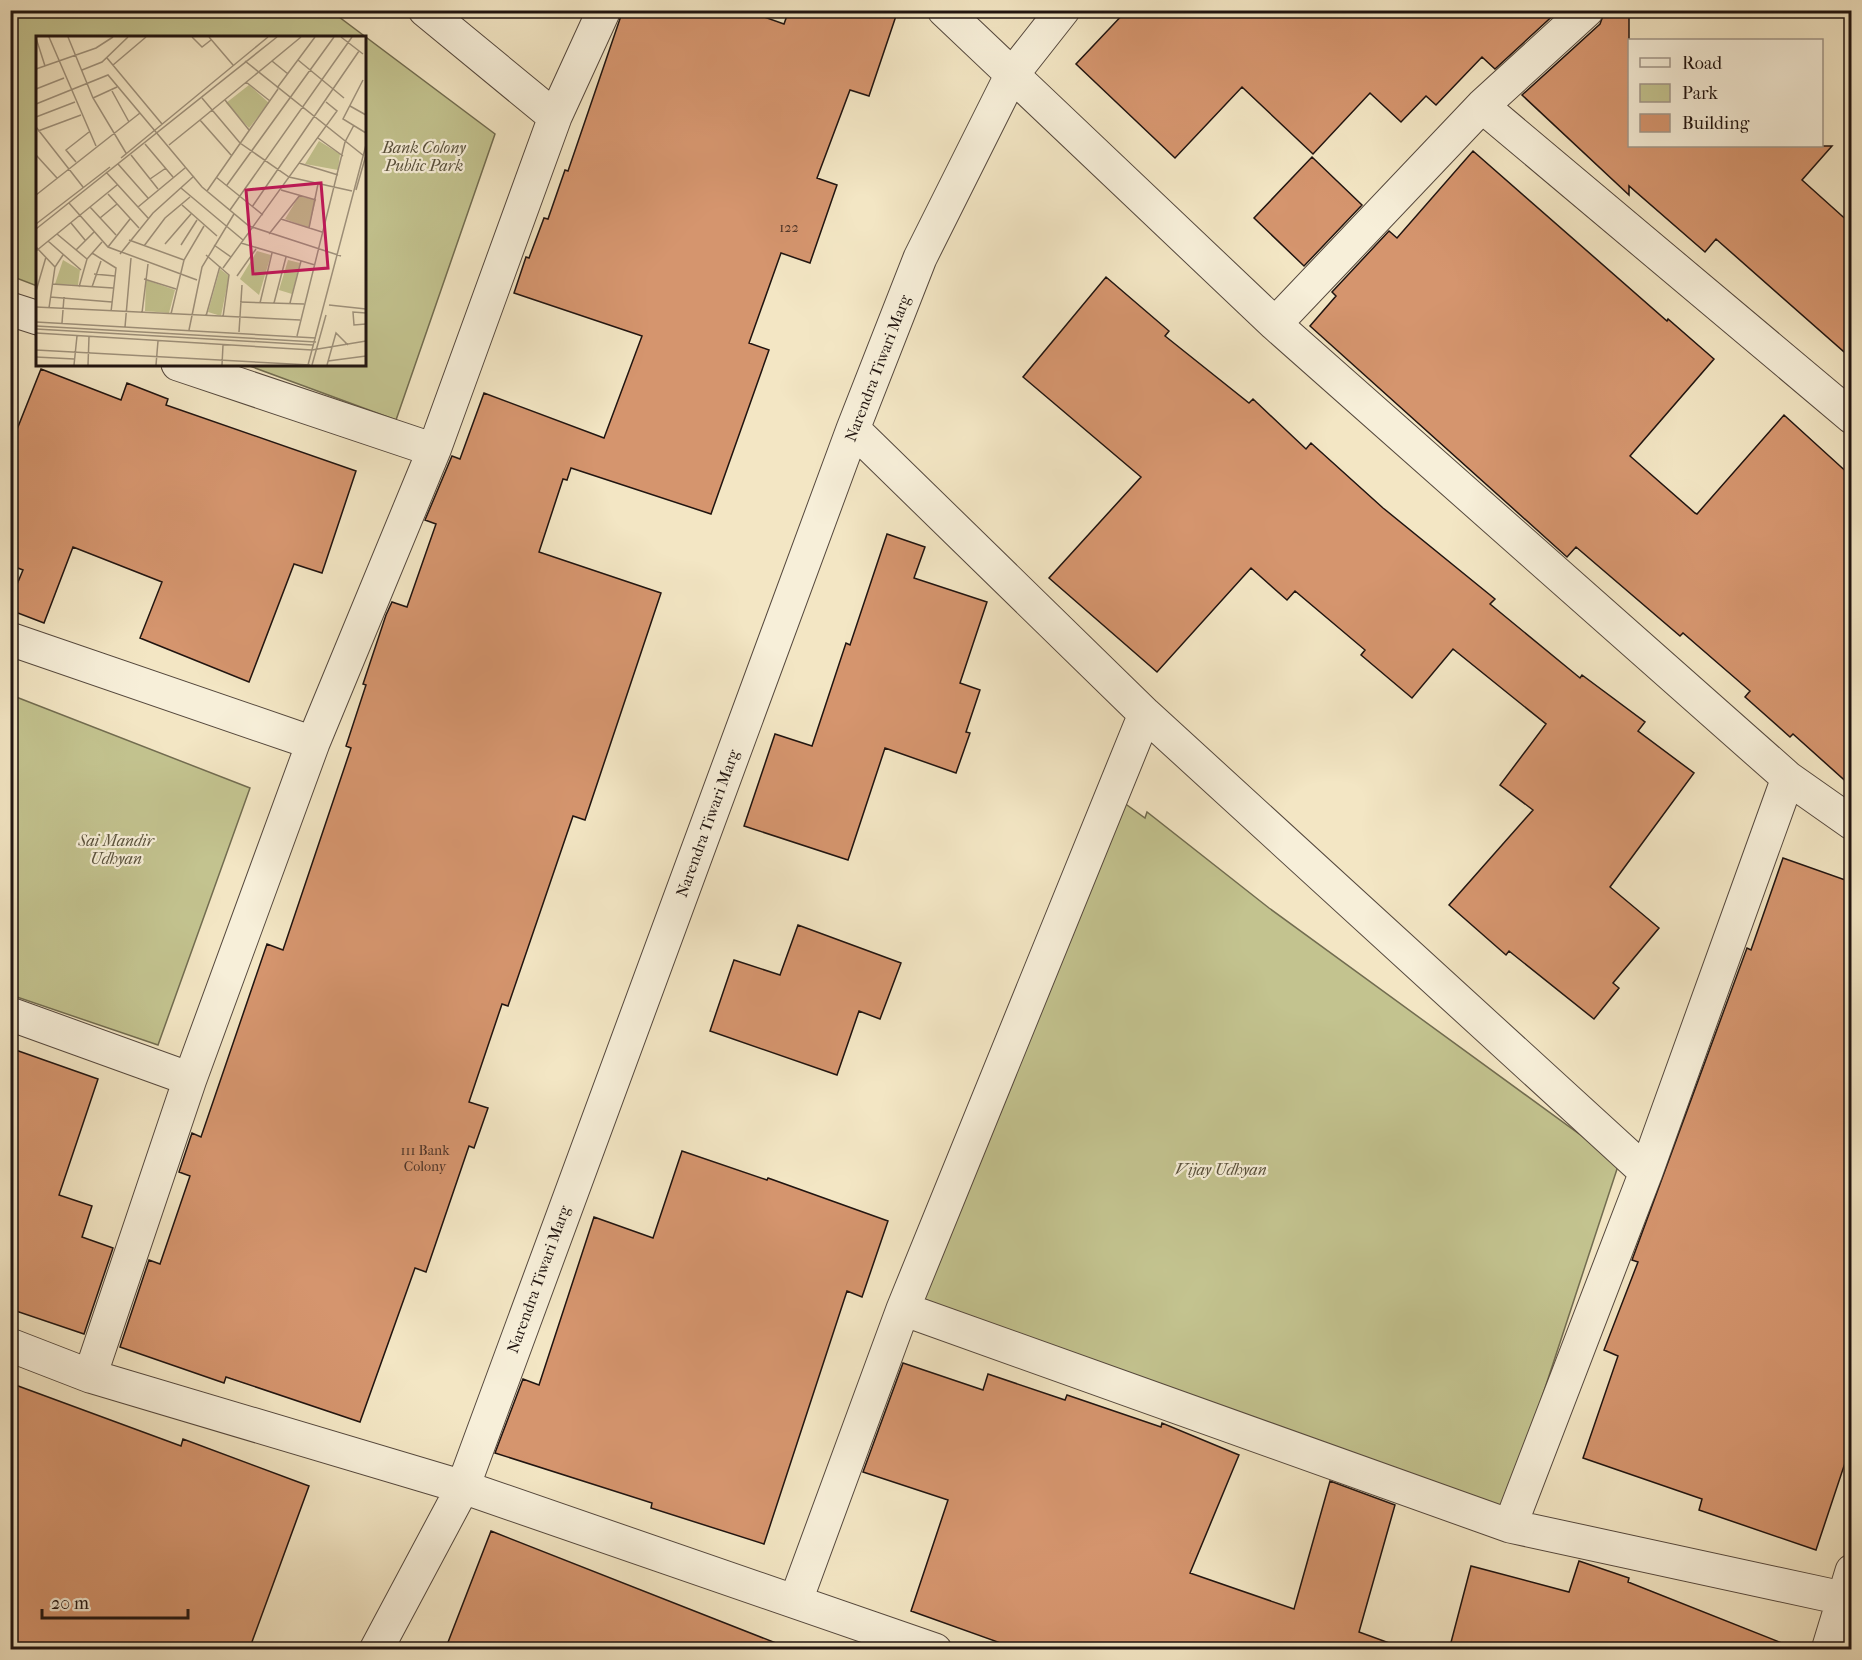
<svg xmlns="http://www.w3.org/2000/svg" width="1862" height="1660" font-family="'IM FELL French Canon',serif">
<rect width="100%" height="100%" fill="#f3e6c4"/>
<filter id="stains"><feTurbulence type="fractalNoise" baseFrequency=".00333" numOctaves="4"/><feColorMatrix values="0 0 0 0 .2 0 0 0 0 .09 0 0 0 0 .02 0 0 0 .5 -.17"/></filter>
<radialGradient id="worn" r=".72"><stop offset=".6" stop-color="#630" stop-opacity="0"/><stop offset="1" stop-color="#630" stop-opacity=".3"/></radialGradient>
<path fill="#c3c38f" stroke="#726c50" stroke-width="1.5" d="M 10,11 L 331,11 L 495,134 L 396,420 L 247,365 L 364,364 L 364,38 L 38,38 L 37,286 L 11,276 Z
M 11,695 L 250,788 L 158,1045 L 11,995 Z
M 1116,797 L 1145,818 L 1147,812 L 1269,908 L 1619,1163 L 1500,1525 L 903,1309 Z"/>
<path fill="#d5956e" stroke="#201410" stroke-width="1.5" d="M 623,10 L 744,10 L 784,24 L 789,10 L 898,10 L 869,96 L 850,90 L 817,178 L 837,185 L 810,263 L 781,253 L 749,343 L 769,350 L 711,514 L 571,468 L 567,480 L 563,479 L 539,552 L 661,593 L 585,820 L 573,816 L 508,1006 L 502,1004 L 469,1102 L 488,1108 L 474,1148 L 469,1146 L 426,1272 L 415,1268 L 360,1422 L 226,1377 L 224,1383 L 120,1347 L 149,1260 L 160,1264 L 190,1176 L 179,1172 L 192,1133 L 201,1137 L 267,944 L 283,950 L 351,748 L 346,746 L 366,685 L 363,684 L 386,615 L 392,602 L 407,607 L 436,524 L 425,520 L 452,456 L 460,459 L 484,393 L 604,438 L 642,336 L 514,293 L 526,257 L 529,258 L 544,218 L 548,219 L 565,170 L 568,171 Z
M 1127,10 L 1559,10 L 1495,69 L 1482,57 L 1436,105 L 1426,96 L 1401,122 L 1370,93 L 1313,154 L 1242,87 L 1175,158 L 1076,64 Z
M 1605,10 L 1629,10 L 1629,146 L 1832,146 L 1802,180 L 1851,224 L 1851,358 L 1716,239 L 1705,252 L 1629,186 L 1629,195 L 1522,95 L 1600,24 Z
M 1473,151 L 1667,321 L 1668,319 L 1714,359 L 1630,456 L 1695,513 L 1697,514 L 1784,415 L 1851,476 L 1851,786 L 1793,734 L 1790,737 L 1745,697 L 1750,691 L 1683,633 L 1680,636 L 1576,547 L 1567,557 L 1310,326 L 1336,296 L 1332,292 L 1389,231 L 1397,238 Z
M 1312,157 L 1362,205 L 1304,266 L 1254,218 Z
M 1106,277 L 1169,331 L 1165,336 L 1249,403 L 1253,399 L 1306,449 L 1311,443 L 1383,508 L 1495,599 L 1490,604 L 1580,678 L 1582,675 L 1645,722 L 1638,731 L 1694,773 L 1610,887 L 1659,928 L 1613,983 L 1619,988 L 1594,1019 L 1509,951 L 1506,955 L 1449,905 L 1533,810 L 1500,785 L 1546,724 L 1453,649 L 1412,698 L 1361,655 L 1365,650 L 1295,591 L 1287,600 L 1251,568 L 1157,672 L 1049,578 L 1141,477 L 1023,377 Z
M 41,369 L 121,400 L 127,383 L 168,399 L 166,405 L 356,471 L 322,573 L 294,564 L 249,682 L 140,638 L 162,582 L 73,547 L 44,623 L 10,610 L 10,601 L 23,570 L 10,565 L 10,447 Z
M 887,534 L 925,547 L 914,578 L 987,602 L 960,683 L 980,690 L 966,732 L 970,733 L 956,773 L 885,748 L 848,860 L 744,826 L 775,734 L 812,746 L 846,643 L 850,645 Z
M 1783,858 L 1851,882 L 1851,1445 L 1816,1550 L 1699,1510 L 1702,1499 L 1583,1458 L 1618,1356 L 1604,1350 L 1638,1262 L 1632,1260 L 1747,948 L 1751,950 Z
M 798,925 L 901,963 L 880,1019 L 859,1011 L 837,1075 L 710,1031 L 734,960 L 780,975 Z
M 10,1048 L 98,1079 L 59,1195 L 92,1206 L 82,1237 L 113,1248 L 84,1334 L 10,1309 Z
M 682,1151 L 767,1180 L 768,1178 L 888,1221 L 862,1297 L 847,1291 L 764,1544 L 651,1508 L 652,1503 L 495,1453 L 523,1379 L 539,1385 L 594,1217 L 653,1238 Z
M 903,1363 L 983,1390 L 988,1374 L 1065,1400 L 1067,1395 L 1161,1427 L 1162,1423 L 1239,1455 L 1190,1573 L 1294,1609 L 1330,1481 L 1395,1505 L 1359,1632 L 1392,1644 L 1391,1650 L 1020,1650 L 911,1611 L 948,1500 L 863,1472 Z
M 10,1383 L 181,1446 L 183,1439 L 309,1486 L 249,1650 L 10,1650 Z
M 491,1531 L 786,1647 L 785,1650 L 445,1650 Z
M 1579,1561 L 1629,1578 L 1628,1582 L 1792,1647 L 1792,1650 L 1449,1650 L 1471,1566 L 1569,1592 Z"/>
<g fill="none" stroke-linecap="round" stroke-linejoin="round">
<g stroke="#55483d" stroke-width="35">
<path id="minor" d="M 425,10 L 555,117
M 944,10 L 1275,324 L 1788,778 L 1852,823
M 1482,106 L 1852,417
M 10,309 L 38,318
M 1275,324 L 1482,106 L 1587,10
M 178,364 L 434,450
M 853,429 L 1145,714 L 1646,1172
M 10,639 L 313,743
M 10,1014 L 190,1079
M 903,1309 L 1510,1526 L 1842,1598
M 10,1345 L 90,1376 L 463,1487 L 935,1650
M 90,1376 L 190,1079 L 313,743 L 434,450 L 555,117 L 604,10
M 1510,1526 L 1646,1172 L 1788,778
M 796,1600 L 903,1309 L 1145,714
M 376,1650 L 463,1487 L 853,429 L 920,258 L 1011,76 L 1063,10
M 1828,1650 L 1852,1571"/>
</g>
<use href="#minor" stroke="#f7efd9" stroke-width="33"/>
</g>
<g text-anchor="middle" stroke-width="4.5" stroke-linejoin="round" paint-order="stroke">
<g font-size="14" fill="#4d3428">
<text x="789" y="232">122</text>
<text x="425" y="1155">111 Bank<tspan x="425" dy="16">Colony</tspan></text>
</g>
<g font-size="16" font-style="italic" fill="#59513c" stroke="#f7efd9">
<text x="424" y="153">Bank Colony<tspan x="424" dy="18">Public Park</tspan></text>
<text x="116" y="846">Sai Mandir<tspan x="116" dy="18">Udhyan</tspan></text>
<text x="1221" y="1175">Vijay Udhyan</text>
</g>
<g font-size="16" fill="#201410" stroke="#f7efd9">
<text transform="translate(877 368) rotate(-69)" y="6">Narendra Tiwari Marg</text>
<text transform="translate(707 823) rotate(-70)" y="6">Narendra Tiwari Marg</text>
<text transform="translate(538 1279) rotate(-70)" y="6">Narendra Tiwari Marg</text>
</g>
</g>
<g transform="translate(36 36)">
<rect width="330" height="330" fill="#f3e6c4"/>
<path d="M 213,49 L 233,67 L 213,92 L 190,67 ZM 283,105 L 304,118 L 302,134 L 269,128 ZM 263,160 L 280,164 L 273,192 L 249,183 ZM 221,215 L 235,219 L 223,259 L 204,243 ZM 27,224 L 44,234 L 42,249 L 19,248 ZM 252,224 L 264,227 L 256,258 L 243,254 ZM 184,233 L 193,240 L 185,280 L 172,276 ZM 110,244 L 139,254 L 133,277 L 109,275 Z" fill="#c3c38f"/>
<path fill="none" stroke="#9f927c" stroke-width="1.5" d="M 13,1 L 60,110M 32,1 L 57,62 L 90,117M 156,1 L 166,11 L 175,4M 173,1 L 197,29M 305,1 L 327,18M 0,2 L 9,30M 71,22 L 126,88M 262,24 L 308,62M 209,25 L 328,120M 77,29 L 110,1M 0,33 L 60,12 L 77,1M 46,34 L 66,26 L 92,1M 252,38 L 236,25 L 265,1M 327,44 L 307,83 L 330,97M 210,46 L 234,65M 241,52 L 279,1M 0,53 L 28,42M 76,55 L 93,86M 57,62 L 81,51M 166,62 L 204,107 L 253,141 L 316,155M 189,64 L 213,94M 0,68 L 72,39 L 166,151 L 213,190 L 305,220M 314,70 L 330,79M 0,81 L 39,66M 0,91 L 47,151M 2,95 L 45,79M 282,102 L 307,120M 109,108 L 137,141M 133,109 L 164,84M 0,119 L 21,142M 95,119 L 122,153M 195,119 L 164,84 L 236,25M 85,122 L 232,1M 40,126 L 30,114 L 53,96M 263,127 L 302,139M 82,128 L 112,162M 70,136 L 112,182M 180,141 L 227,179M 114,143 L 130,132M 191,149 L 298,1M 145,152 L 207,204M 245,154 L 280,164M 320,154 L 330,119M 171,155 L 242,53M 72,158 L 103,192M 0,159 L 104,77M 33,167 L 72,211 L 161,244M 146,169 L 181,200M 54,171 L 80,199M 102,171 L 149,132M 216,171 L 323,15M 194,174 L 316,1M 64,182 L 81,168M 245,183 L 286,196M 35,187 L 49,204M 0,188 L 74,131M 273,192 L 282,148M 0,193 L 241,1M 21,198 L 51,223M 233,198 L 264,159M 93,204 L 148,224M 12,205 L 45,234M 205,207 L 279,229M 129,208 L 155,178M 145,209 L 161,184M 178,209 L 195,221M 108,210 L 129,182 L 154,161M 0,211 L 19,231M 72,211 L 94,183M 40,214 L 58,196M 0,215 L 81,149M 56,217 L 80,232 L 75,276M 84,218 L 117,177 L 158,140M 170,219 L 193,239 L 187,281M 187,232 L 301,75 L 290,66M 58,238 L 79,240M 201,240 L 220,213M 108,243 L 140,253M 16,248 L 77,252M 43,251 L 51,223 L 66,206M 56,251 L 65,225M 0,255 L 10,221M 14,261 L 76,266M 204,266 L 268,268M 224,267 L 236,217M 238,267 L 250,221M 254,267 L 265,225M 293,269 L 330,273M 0,271 L 264,284M 13,272 L 19,231 L 27,219M 106,277 L 112,228M 330,277 L 317,276 L 318,289 L 330,288M 135,278 L 148,224 L 168,190M 170,280 L 184,230M 0,286 L 280,302M 26,287 L 28,261M 0,290 L 280,306M 89,291 L 95,222M 0,293 L 277,309M 153,294 L 166,231 L 198,178M 203,296 L 206,249M 0,297 L 276,314 L 330,305M 261,300 L 309,106 L 318,89M 0,314 L 274,329M 0,321 L 38,323M 292,325 L 330,320M 38,329 L 41,300M 52,329 L 53,301M 120,329 L 122,305M 186,329 L 187,309M 272,329 L 330,109M 276,329 L 290,279M 291,329 L 300,297 L 312,309"/>
<path fill="#c2185b" fill-opacity="0.15" stroke="#c2185b" stroke-width="3" d="M 285,147 L 292,232 L 217,238 L 210,154 Z"/>
<rect width="330" height="330" fill="none" stroke="#201410" stroke-width="3"/>
</g>
<rect width="1862" height="1660" fill="none" stroke="#f3e6c4" stroke-width="36"/>
<rect x="12" y="12" width="1838" height="1636" fill="none" stroke="#201410" stroke-width="3"/>
<rect x="18" y="18" width="1826" height="1624" fill="none" stroke="#201410" stroke-width="1.5"/>
<rect x="1628" y="39" width="195" height="108" fill="#f7efd9" stroke="#a19789" stroke-width="1.5"/>
<rect x="1640" y="58" width="30" height="9" fill="#f7efd9" stroke="#a19789" stroke-width="1.5"/>
<text x="1682" y="69" font-size="18" fill="#201410">Road</text>
<rect x="1640" y="84" width="30" height="18" fill="#c3c38f" stroke="#a19789" stroke-width="1.5"/>
<text x="1682" y="99" font-size="18" fill="#201410">Park</text>
<rect x="1640" y="114" width="30" height="18" fill="#d5956e" stroke="#a19789" stroke-width="1.5"/>
<text x="1682" y="129" font-size="18" fill="#201410">Building</text>
<path d="M42 1609v9h146v-9" fill="none" stroke="#201410" stroke-width="3"/>
<text x="51" y="1609" font-size="18" fill="#201410" stroke="#f7efd9" stroke-width="4.5" paint-order="stroke">20 m</text>
<rect width="100%" height="100%" filter="url(#stains)"/>
<rect width="100%" height="100%" fill="url(#worn)"/>
</svg>
